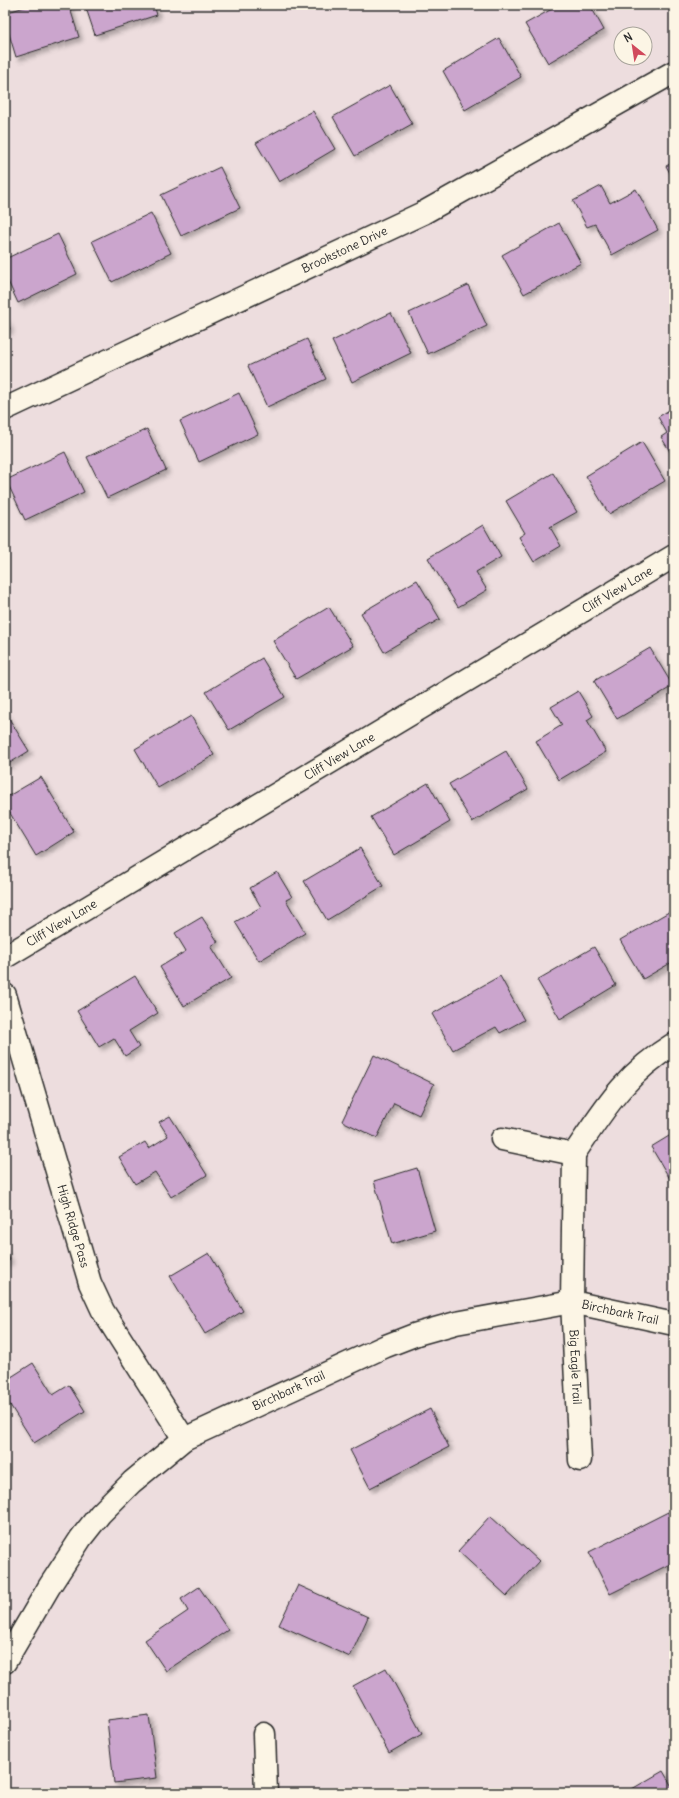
<svg xmlns="http://www.w3.org/2000/svg" width="679" height="1798" font-family="Delius,sans-serif">
<defs>
<filter id="shadow"><feDropShadow dx="3.5" dy="3.5" stdDeviation="2" flood-color="#0004"/></filter>
</defs>
<rect width="100%" height="100%" fill="#edddde"/>
<filter id="ink" filterUnits="userSpaceOnUse"><feTurbulence type="fractalNoise" baseFrequency=".025" numOctaves="2"/><feDisplacementMap in="SourceGraphic" scale="8" xChannelSelector="R" yChannelSelector="G"/><feConvolveMatrix kernelMatrix="1 2 1 2 8 2 1 2 1" color-interpolation-filters="sRGB"/></filter>
<g filter="url(#ink)">
<path fill="#cba5cd" stroke="#2b2b2b" filter="url(#shadow)" d="M 31,5 L 69,5 L 79,37 L 16,57 L 5,21 L 5,13 Z
M 85,5 L 154,5 L 157,15 L 95,35 Z
M 559,5 L 590,5 L 604,30 L 548,63 L 525,24 Z
M 499,38 L 521,77 L 465,110 L 443,71 Z
M 390,85 L 412,124 L 355,156 L 333,117 Z
M 313,111 L 335,149 L 279,182 L 256,143 Z
M 674,162 L 674,180 L 666,166 Z
M 220,167 L 240,208 L 181,236 L 161,195 Z
M 601,186 L 610,203 L 636,189 L 658,230 L 612,255 L 595,224 L 587,227 L 573,201 Z
M 151,213 L 171,253 L 112,282 L 92,241 Z
M 559,223 L 581,263 L 524,294 L 502,255 Z
M 58,234 L 77,274 L 18,303 L 5,275 L 5,259 Z
M 468,285 L 487,326 L 428,354 L 409,313 Z
M 391,313 L 411,353 L 352,382 L 332,341 Z
M 5,318 L 10,329 L 5,332 Z
M 307,339 L 326,379 L 267,407 L 248,366 Z
M 239,393 L 258,434 L 199,462 L 180,421 Z
M 674,407 L 674,458 L 661,437 L 667,433 L 658,417 Z
M 147,429 L 166,470 L 107,498 L 87,457 Z
M 642,442 L 665,481 L 609,514 L 586,476 Z
M 65,452 L 84,492 L 25,520 L 6,480 Z
M 553,473 L 577,512 L 550,527 L 561,546 L 534,562 L 519,537 L 525,533 L 506,501 Z
M 483,525 L 501,557 L 476,572 L 487,590 L 458,607 L 428,558 Z
M 417,580 L 440,619 L 384,652 L 361,613 Z
M 329,607 L 353,646 L 296,679 L 273,641 Z
M 650,648 L 673,686 L 617,719 L 594,681 Z
M 262,658 L 285,697 L 229,730 L 206,692 Z
M 578,691 L 593,716 L 587,720 L 606,752 L 559,780 L 536,741 L 562,725 L 551,707 Z
M 5,712 L 29,751 L 5,766 Z
M 191,716 L 214,755 L 158,788 L 135,749 Z
M 506,751 L 528,789 L 472,822 L 449,784 Z
M 41,777 L 74,832 L 36,856 L 5,805 L 5,798 Z
M 428,783 L 450,822 L 394,855 L 371,817 Z
M 360,848 L 383,886 L 327,920 L 304,881 Z
M 277,872 L 292,897 L 286,900 L 305,933 L 259,961 L 235,922 L 261,907 L 250,888 Z
M 674,909 L 674,961 L 643,979 L 620,940 Z
M 202,917 L 218,942 L 211,946 L 231,978 L 184,1006 L 160,967 L 186,951 L 175,933 Z
M 594,947 L 616,985 L 560,1019 L 537,980 Z
M 135,976 L 158,1013 L 129,1031 L 139,1047 L 125,1056 L 114,1038 L 99,1047 L 77,1011 Z
M 500,976 L 524,1020 L 500,1033 L 496,1027 L 453,1050 L 432,1014 Z
M 374,1055 L 434,1084 L 419,1115 L 394,1103 L 377,1138 L 342,1121 Z
M 170,1116 L 207,1175 L 171,1197 L 155,1172 L 135,1184 L 119,1157 L 145,1142 L 149,1148 L 168,1136 L 159,1122 Z
M 674,1133 L 674,1184 L 673,1184 L 651,1147 Z
M 417,1168 L 435,1231 L 392,1244 L 374,1181 Z
M 5,1250 L 10,1260 L 5,1263 Z
M 209,1253 L 243,1311 L 205,1334 L 170,1276 Z
M 33,1363 L 53,1395 L 69,1385 L 85,1411 L 34,1443 L 5,1397 L 5,1381 Z
M 430,1409 L 449,1447 L 370,1488 L 350,1450 Z
M 668,1512 L 674,1525 L 674,1562 L 610,1594 L 589,1552 Z
M 490,1516 L 539,1561 L 507,1596 L 458,1551 Z
M 298,1585 L 368,1617 L 350,1657 L 279,1625 Z
M 199,1587 L 228,1630 L 166,1671 L 145,1640 L 188,1611 L 181,1599 Z
M 386,1668 L 422,1734 L 389,1753 L 353,1686 Z
M 149,1715 L 157,1778 L 114,1783 L 107,1720 Z
M 663,1771 L 674,1790 L 674,1793 L 625,1793 Z"/>
<g fill="none" stroke-linecap="round" stroke-linejoin="round">
<g stroke="#2b2b2b" stroke-width="25">
<g id="minor">
<path id="s1" d="M 5,409 L 423,213 L 674,72"/>
<path id="s2" d="M 5,957 L 674,556"/>
<path id="s3" d="M 5,995 L 90,1283 L 103,1311 L 184,1439"/>
<path d="M 502,1139 L 574,1154 C 605,1108 625,1074 674,1044"/>
<path id="s4" d="M 574,1154 L 572,1302 L 580,1460"/>
<path id="s5" d="M 5,1662 L 49,1587 L 81,1538 L 100,1514 L 132,1482 L 184,1439 L 386,1346 L 417,1334 L 456,1323 L 572,1302 L 674,1324"/>
<path d="M 264,1734 L 266,1793"/>
</g>
</g>
<use href="#minor" stroke="#fcf5e5" stroke-width="22"/>
</g>
</g>
<g text-anchor="middle" stroke-width="3" stroke-linejoin="round" paint-order="stroke">
<g font-size="12" fill="#2b2b2b" stroke="#fcf5e5">
<text dy="4" stroke="none"><textPath href="#s1" startOffset="375">Brookstone Drive</textPath></text>
<text dy="4" stroke="none"><textPath href="#s2" startOffset="714">Cliff View Lane</textPath></text>
<text dy="4" stroke="none"><textPath href="#s2" startOffset="390">Cliff View Lane</textPath></text>
<text dy="4" stroke="none"><textPath href="#s2" startOffset="66">Cliff View Lane</textPath></text>
<text dy="4" stroke="none"><textPath href="#s3" startOffset="241">High Ridge Pass</textPath></text>
<text dy="4" stroke="none"><textPath href="#s5" startOffset="752">Birchbark Trail</textPath></text>
<text dy="4" stroke="none"><textPath href="#s4" startOffset="213">Big Eagle Trail</textPath></text>
<text dy="4" stroke="none"><textPath href="#s5" startOffset="404">Birchbark Trail</textPath></text>
</g>
</g>
<rect width="679" height="1798" fill="none" stroke="#fcf5e5" stroke-width="20"/>
<rect x="10" y="10" width="659" height="1778" fill="none" stroke="#2b2b2b" stroke-width="1.5" filter="url(#ink)"/>
<g transform="translate(633 46) rotate(330)"><circle r="19" fill="#fcf5e5" stroke="#a8a49b"/>
<path d="M0-3L7 15L0 10L-7 15Z" fill="#d1495b"/>
<text y="-6" font-size="11" font-weight="bold" text-anchor="middle" fill="#2b2b2b">N</text>
</g>
</svg>
